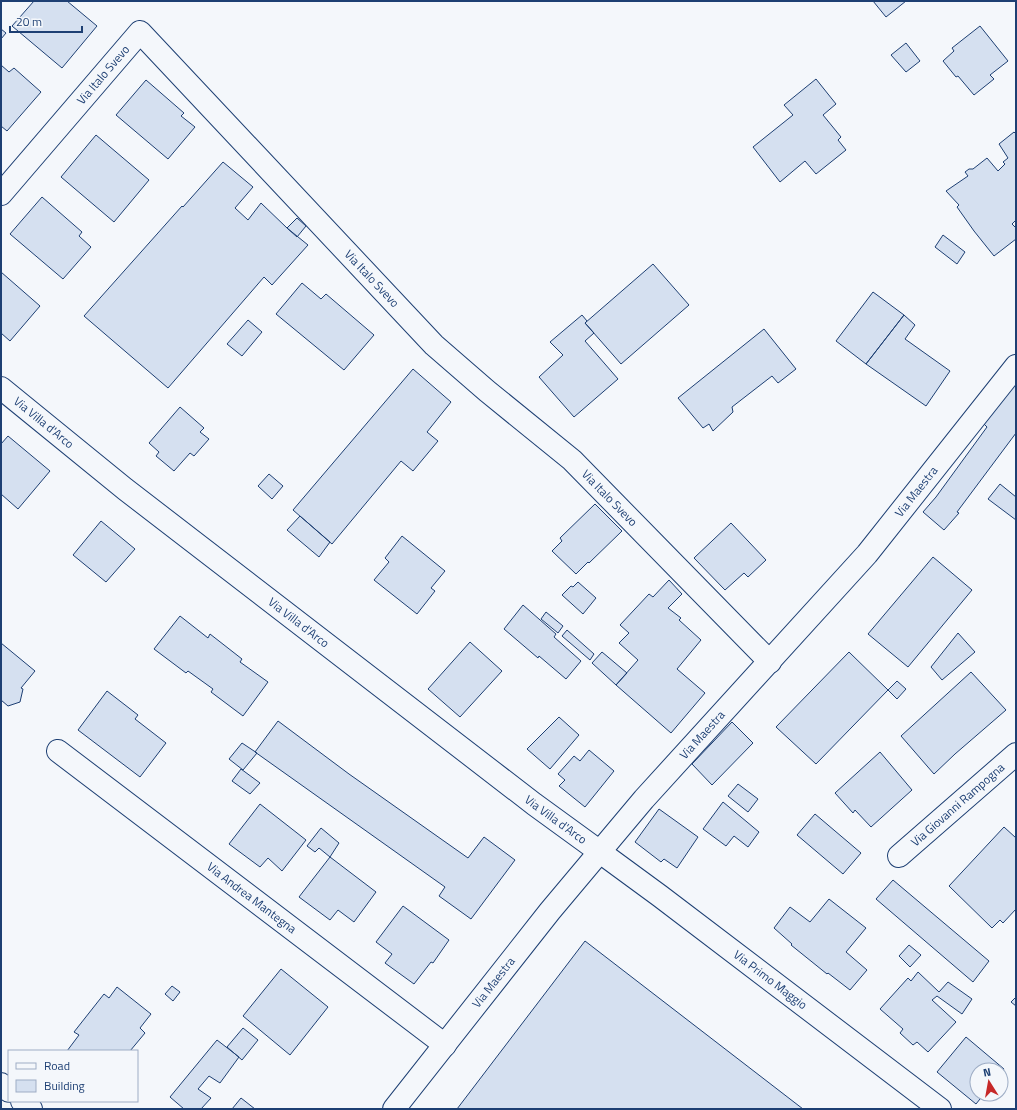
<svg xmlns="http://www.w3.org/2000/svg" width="1017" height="1110" font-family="'Titillium Web',sans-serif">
<rect width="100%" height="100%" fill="#f4f7fb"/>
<path fill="#d5e0f0" stroke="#1d3f73" d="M 34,1 L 67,1 L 97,26 L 62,68 L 12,26 Z
M 873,1 L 906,1 L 886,17 Z
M 980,26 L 1008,61 L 990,75 L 994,79 L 974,95 L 958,76 L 956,77 L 943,61 L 954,51 L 952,48 Z
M 1,29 L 6,33 L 1,39 Z
M 906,43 L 920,61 L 906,72 L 891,55 Z
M 1,65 L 9,72 L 14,68 L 41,92 L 7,131 L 1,126 Z
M 816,79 L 836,104 L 823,115 L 841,137 L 838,140 L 846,150 L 816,174 L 805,161 L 780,182 L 753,147 L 793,115 L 784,105 Z
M 146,80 L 184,113 L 181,116 L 195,127 L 168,159 L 116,115 Z
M 1014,132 L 1016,134 L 1016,220 L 1012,224 L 1016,228 L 1016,239 L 994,256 L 974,231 L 957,207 L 959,205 L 946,191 L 968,176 L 965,172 L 969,169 L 973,169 L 987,158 L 998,171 L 1005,164 L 1003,162 L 1008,158 L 999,144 Z
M 96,135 L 149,180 L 114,222 L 61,177 Z
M 223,162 L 253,187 L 235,208 L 248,220 L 261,203 L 287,228 L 308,245 L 272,285 L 264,277 L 168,388 L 84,316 L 182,206 L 183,207 Z
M 42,197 L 82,232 L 79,236 L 91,247 L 63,279 L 10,234 Z
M 297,218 L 306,226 L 297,237 L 287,228 Z
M 943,235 L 965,252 L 957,264 L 935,247 Z
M 653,264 L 689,305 L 621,364 L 585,323 Z
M 1,272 L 40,306 L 10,341 L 1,333 Z
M 302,283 L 321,299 L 326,294 L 374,335 L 344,370 L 276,314 Z
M 873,292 L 904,315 L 866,364 L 836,341 Z
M 582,315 L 587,321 L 585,323 L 594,333 L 585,341 L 618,379 L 574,417 L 539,377 L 563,355 L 550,342 Z
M 904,315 L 915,325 L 905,339 L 950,371 L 926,406 L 866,364 Z
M 248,320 L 262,332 L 242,356 L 227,344 Z
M 764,329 L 796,369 L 778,383 L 772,376 L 732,407 L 733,412 L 713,431 L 709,424 L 703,428 L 678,398 Z
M 413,369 L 451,402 L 427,432 L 438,441 L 413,471 L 401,461 L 332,544 L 293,510 Z
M 1016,381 L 1016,433 L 957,512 L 959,513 L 944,530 L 923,512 L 936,497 L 987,427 L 984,424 Z
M 180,407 L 204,428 L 200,432 L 209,439 L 194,456 L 190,453 L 174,471 L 156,456 L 159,452 L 149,443 Z
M 8,436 L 50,471 L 18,509 L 1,494 L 1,444 Z
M 269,474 L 283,486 L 272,499 L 258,486 Z
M 1000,484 L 1016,497 L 1016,520 L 988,499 Z
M 595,504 L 622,531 L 589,563 L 588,562 L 576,574 L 552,551 L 562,541 L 560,538 Z
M 300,516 L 330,542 L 319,557 L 287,530 Z
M 101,521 L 135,549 L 106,582 L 73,555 Z
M 731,523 L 766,560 L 748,577 L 744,573 L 725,590 L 694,558 Z
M 402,536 L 445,571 L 431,588 L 435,591 L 417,614 L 374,580 L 389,562 L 385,558 Z
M 933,557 L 972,590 L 908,667 L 868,634 Z
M 669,580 L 682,594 L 668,608 L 681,618 L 679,620 L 701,640 L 677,669 L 705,693 L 671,733 L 616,685 L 638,660 L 619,643 L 629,633 L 620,625 L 649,594 L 653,597 Z
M 578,582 L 596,598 L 583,614 L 562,595 L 571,586 L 573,587 Z
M 523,605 L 556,634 L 554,637 L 581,661 L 566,679 L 539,656 L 538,658 L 504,629 Z
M 546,612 L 563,626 L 558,633 L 541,619 Z
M 180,616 L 208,638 L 210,634 L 242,659 L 240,662 L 268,682 L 243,716 L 211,692 L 213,689 L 188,671 L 186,673 L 154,649 Z
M 567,630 L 594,654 L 590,660 L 562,636 Z
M 958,633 L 975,652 L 942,680 L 931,667 Z
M 470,642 L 502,671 L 460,717 L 428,689 Z
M 1,643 L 35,671 L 21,688 L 23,689 L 20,702 L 8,706 L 1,700 Z
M 602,652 L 627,673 L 616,685 L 592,663 Z
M 849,652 L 888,690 L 816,764 L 776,727 Z
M 971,672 L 1006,710 L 955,754 L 934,774 L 901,736 Z
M 897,681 L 906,689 L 897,699 L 888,690 Z
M 107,691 L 138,715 L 135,719 L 166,743 L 140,777 L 78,730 Z
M 559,717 L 579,735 L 550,769 L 527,749 Z
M 278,721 L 349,774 L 468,858 L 484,837 L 515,860 L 471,919 L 439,896 L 445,887 L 255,752 Z
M 732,722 L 753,743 L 712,785 L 692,764 Z
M 242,743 L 257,753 L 243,770 L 229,759 Z
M 589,750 L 614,771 L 585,807 L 559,786 L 565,780 L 558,774 L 574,756 L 580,761 Z
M 880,752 L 912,790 L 871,827 L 855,810 L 853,813 L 835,793 Z
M 241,769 L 260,783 L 250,794 L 232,781 Z
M 738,784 L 758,799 L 748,812 L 728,796 Z
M 723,802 L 759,832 L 748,847 L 734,836 L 726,846 L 703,829 Z
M 260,804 L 306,840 L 282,871 L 268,858 L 260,867 L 229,844 Z
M 659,809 L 698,837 L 677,868 L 664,859 L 661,862 L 635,842 Z
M 815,814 L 861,853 L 843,874 L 797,835 Z
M 1004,827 L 1016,838 L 1016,909 L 1003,923 L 1000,920 L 992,928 L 949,886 Z
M 321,828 L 339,843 L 330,857 L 319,848 L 315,852 L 307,846 Z
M 330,857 L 376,892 L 354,922 L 338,910 L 330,920 L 299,897 Z
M 893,880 L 989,961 L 973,982 L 876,899 Z
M 829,899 L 866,928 L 846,952 L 867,970 L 850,990 L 828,973 L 827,974 L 791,945 L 792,944 L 774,928 L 790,907 L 810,922 Z
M 403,906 L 449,940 L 433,963 L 431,962 L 414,984 L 385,963 L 392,954 L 376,942 Z
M 585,941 L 803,1109 L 457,1109 Z
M 909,945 L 921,955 L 910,967 L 899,956 Z
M 281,969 L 328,1007 L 290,1055 L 243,1016 Z
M 918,972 L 939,992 L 948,982 L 972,999 L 962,1014 L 937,996 L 932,1000 L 956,1022 L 928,1052 L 917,1042 L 913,1045 L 900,1033 L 903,1029 L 880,1009 L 908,978 L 911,981 Z
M 172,986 L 180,992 L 173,1001 L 165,994 Z
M 117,987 L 151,1014 L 140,1028 L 145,1033 L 130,1051 L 67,1051 L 79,1035 L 74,1032 L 104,994 L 109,998 Z
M 1016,997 L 1016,1006 L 1011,1002 Z
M 243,1028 L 258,1040 L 242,1060 L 227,1047 Z
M 966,1037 L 1004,1069 L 1001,1073 L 1001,1070 L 977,1070 L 977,1094 L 984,1094 L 976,1104 L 937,1072 Z
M 217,1040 L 239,1057 L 220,1083 L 209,1076 L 198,1089 L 211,1098 L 201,1109 L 184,1109 L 170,1097 Z
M 241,1098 L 255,1109 L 232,1109 Z"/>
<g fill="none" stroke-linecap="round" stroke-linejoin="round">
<g stroke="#1d3f73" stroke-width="24">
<g id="minor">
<path id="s1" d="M 1,194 L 140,32 L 434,345 L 487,391 L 572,460 L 770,662"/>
<path id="s2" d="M 58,751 L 445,1045"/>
<path id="s3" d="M 600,852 L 660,896 L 940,1109"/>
<path id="s4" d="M 899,856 L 1016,754"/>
<path d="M 1,1084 L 9,1091"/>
<path d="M 22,1101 L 31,1109"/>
</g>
</g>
<g stroke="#1d3f73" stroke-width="24">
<g id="tertiary">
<path id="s5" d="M 1,388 L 125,489 L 534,804 L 600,852"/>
</g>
</g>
<g stroke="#1d3f73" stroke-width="24">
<g id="secondary">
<path id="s6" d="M 394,1109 L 550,911 L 644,799 L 867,554 L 1016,366"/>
</g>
</g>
<use href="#minor" stroke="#f4f7fb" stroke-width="22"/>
<use href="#tertiary" stroke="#f4f7fb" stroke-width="22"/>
<use href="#secondary" stroke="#f4f7fb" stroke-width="22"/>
</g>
<g text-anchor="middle" stroke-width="3" stroke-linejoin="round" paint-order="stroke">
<g font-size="12" fill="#1d3f73" stroke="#f4f7fb">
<text dy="4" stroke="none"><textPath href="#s1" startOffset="157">Via Italo Svevo</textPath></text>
<text dy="4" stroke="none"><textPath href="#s1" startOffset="552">Via Italo Svevo</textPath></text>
<text dy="4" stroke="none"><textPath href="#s5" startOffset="55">Via Villa d'Arco</textPath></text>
<text dy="4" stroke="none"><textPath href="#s6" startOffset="809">Via Maestra</textPath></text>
<text dy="4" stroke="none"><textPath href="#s1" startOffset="876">Via Italo Svevo</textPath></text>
<text dy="4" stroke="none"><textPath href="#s5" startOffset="379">Via Villa d'Arco</textPath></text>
<text dy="4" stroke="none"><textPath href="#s6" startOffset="485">Via Maestra</textPath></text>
<text dy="4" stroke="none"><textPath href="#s4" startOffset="78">Via Giovanni Rampogna</textPath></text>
<text dy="4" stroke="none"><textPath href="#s5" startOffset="703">Via Villa d'Arco</textPath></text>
<text dy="4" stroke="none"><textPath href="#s2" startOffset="243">Via Andrea Mantegna</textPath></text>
<text dy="4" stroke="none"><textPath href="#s3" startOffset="213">Via Primo Maggio</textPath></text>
<text dy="4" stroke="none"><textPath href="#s6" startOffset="161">Via Maestra</textPath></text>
</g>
</g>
<rect width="1017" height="1110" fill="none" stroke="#1d3f73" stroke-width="4"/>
<rect x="8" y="1050" width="130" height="52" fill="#f4f7fb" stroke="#9eadc5"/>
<rect x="16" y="1063" width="20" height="6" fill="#f4f7fb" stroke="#9eadc5"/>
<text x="44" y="1070" font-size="12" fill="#1d3f73">Road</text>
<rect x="16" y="1080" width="20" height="12" fill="#d5e0f0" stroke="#9eadc5"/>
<text x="44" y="1090" font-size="12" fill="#1d3f73">Building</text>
<g transform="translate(989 1082) rotate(349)"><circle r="19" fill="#f4f7fb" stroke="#9eadc5"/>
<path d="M0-3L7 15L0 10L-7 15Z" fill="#c62828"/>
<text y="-6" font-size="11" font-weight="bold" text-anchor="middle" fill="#1d3f73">N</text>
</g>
<path d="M10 26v6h72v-6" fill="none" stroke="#1d3f73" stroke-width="2"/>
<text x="16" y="26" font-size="12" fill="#1d3f73" stroke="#f4f7fb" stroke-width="3" paint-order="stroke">20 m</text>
</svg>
